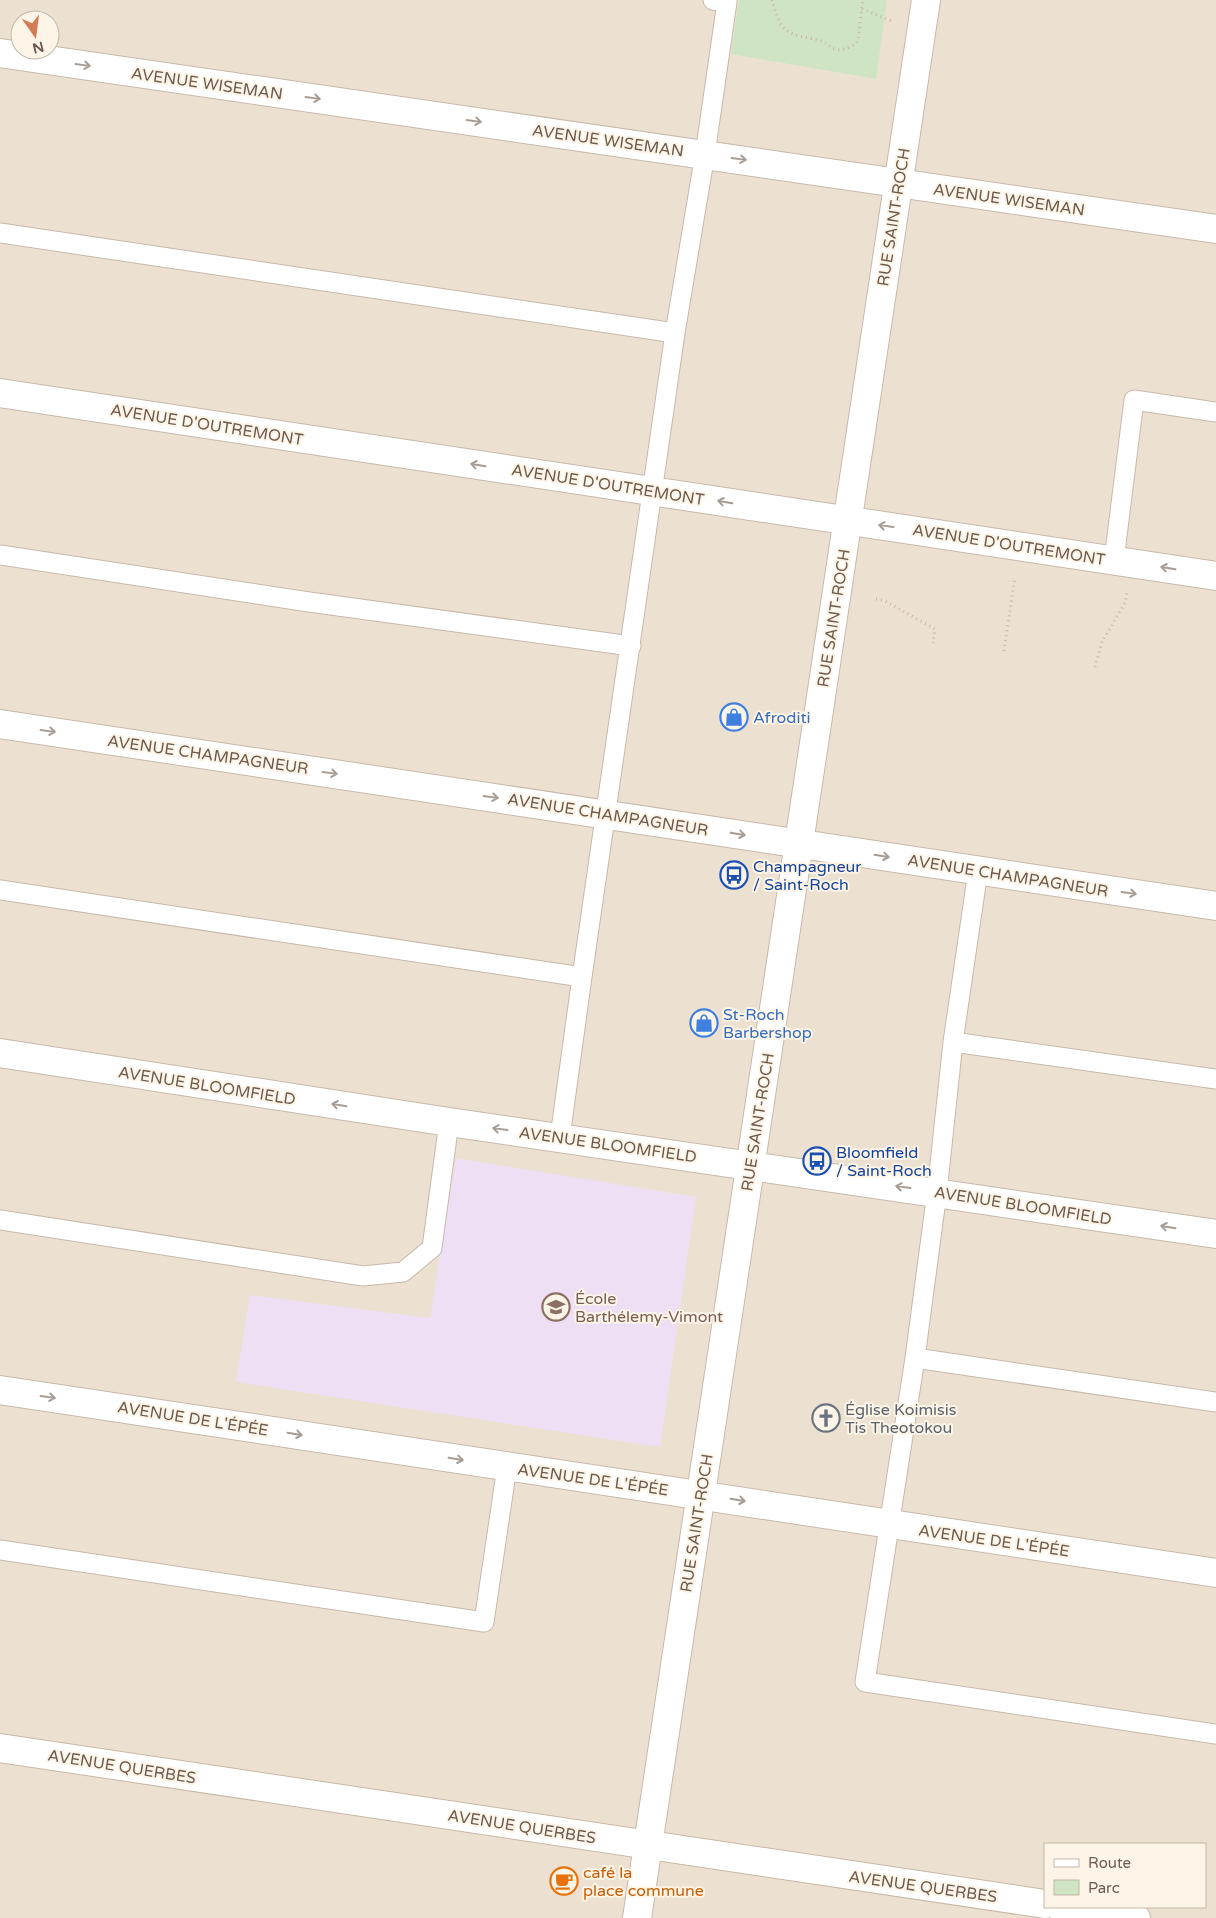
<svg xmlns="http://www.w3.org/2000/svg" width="1216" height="1918" font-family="'Varela Round',sans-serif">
<rect width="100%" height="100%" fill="#f9f1e2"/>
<path fill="#ece1d0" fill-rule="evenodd" d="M 0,0 L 1216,0 L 1216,1918 L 0,1918 ZM 20,20 L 50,20 L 50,50 L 20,50 ZM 1045,1844 L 1205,1844 L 1205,1907 L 1045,1907 Z"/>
<path fill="#eedff5" d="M 456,1158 L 696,1197 L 660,1447 L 236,1382 L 250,1295 L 430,1318 Z"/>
<path fill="#cee4c3" d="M 739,0 L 887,0 L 876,79 L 731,54 Z"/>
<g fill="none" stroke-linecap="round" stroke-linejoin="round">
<g stroke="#c7b9ab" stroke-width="21">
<path id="lane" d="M 0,233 L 675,333
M 0,555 L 309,602 L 631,646
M 1114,560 L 1134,400 L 1216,412
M 978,871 L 953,1042 L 937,1192 L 915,1358 L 865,1682 L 1216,1734
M 0,890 L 582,977 L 675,333 L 705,154 L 727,2 L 713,0
M 953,1042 L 1216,1079
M 560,1137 L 582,977
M 0,1220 L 363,1276 L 403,1272 L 432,1248 L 449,1122
M 915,1358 L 1216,1402
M 0,1550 L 484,1622 L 507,1467"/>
</g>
<g stroke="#c7b9ab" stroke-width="30">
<path id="street" d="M 0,53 L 1216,229
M 0,393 L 1216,576
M 0,724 L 1216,906
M 0,1053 L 449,1122 L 1216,1234
M 0,1390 L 1216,1573
M 637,1918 L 926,0"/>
</g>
<g stroke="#c8b8a6" stroke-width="30">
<path id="secondary" d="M 0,1748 L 1045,1904
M 1060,1907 L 1136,1918"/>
</g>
<path stroke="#cfb6a1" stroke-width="3" stroke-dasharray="1 4" stroke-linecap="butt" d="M 772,0 C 775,9 778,23 785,29 C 794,37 806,37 818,40 C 832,43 831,55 850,47 C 854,45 856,44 858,40 L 863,0
M 862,9 L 892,21
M 876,599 L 885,601 L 935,629 L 933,643
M 1004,651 L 1015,577
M 1095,667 L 1102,642 L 1125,603 L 1127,592"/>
<use href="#lane" stroke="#fff" stroke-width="19"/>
<use href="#street" stroke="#fff" stroke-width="28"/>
<use href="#secondary" stroke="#fff" stroke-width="28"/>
</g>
<defs><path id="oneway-shaft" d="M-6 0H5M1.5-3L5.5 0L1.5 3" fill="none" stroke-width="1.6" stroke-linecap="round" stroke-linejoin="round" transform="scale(1.25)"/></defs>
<g stroke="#a79c94">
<use href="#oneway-shaft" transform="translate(83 65) rotate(8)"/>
<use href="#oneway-shaft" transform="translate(313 98) rotate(8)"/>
<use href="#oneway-shaft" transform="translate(474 121) rotate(8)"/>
<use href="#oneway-shaft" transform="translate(739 159) rotate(8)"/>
<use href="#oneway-shaft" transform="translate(478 465) rotate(-171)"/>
<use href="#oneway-shaft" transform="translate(725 502) rotate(-171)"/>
<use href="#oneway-shaft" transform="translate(886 526) rotate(-172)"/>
<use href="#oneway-shaft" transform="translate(1168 568) rotate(-171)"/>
<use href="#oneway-shaft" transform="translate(48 731) rotate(8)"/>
<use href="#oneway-shaft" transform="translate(330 773) rotate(8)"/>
<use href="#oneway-shaft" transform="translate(491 797) rotate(8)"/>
<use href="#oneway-shaft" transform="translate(738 834) rotate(9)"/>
<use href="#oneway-shaft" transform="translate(882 856) rotate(9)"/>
<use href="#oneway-shaft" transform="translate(1129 893) rotate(8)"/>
<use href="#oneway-shaft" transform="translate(339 1105) rotate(-171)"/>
<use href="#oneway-shaft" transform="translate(500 1129) rotate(-172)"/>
<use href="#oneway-shaft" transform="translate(903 1187) rotate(-172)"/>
<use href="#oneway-shaft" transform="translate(1168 1227) rotate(-171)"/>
<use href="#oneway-shaft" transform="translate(48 1397) rotate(8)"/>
<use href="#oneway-shaft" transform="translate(295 1434) rotate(9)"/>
<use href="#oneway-shaft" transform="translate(456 1459) rotate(9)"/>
<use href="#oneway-shaft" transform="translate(738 1500) rotate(9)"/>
</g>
<defs>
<g id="shop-ring" transform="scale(1.4375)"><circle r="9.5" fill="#fcf5e7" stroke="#3f7fe0" stroke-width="1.5"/><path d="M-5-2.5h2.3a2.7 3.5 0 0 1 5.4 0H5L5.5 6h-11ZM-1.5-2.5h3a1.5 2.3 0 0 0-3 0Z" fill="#3f7fe0"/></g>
<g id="bus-ring" transform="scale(1.4375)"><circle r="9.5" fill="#fcf5e7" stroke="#1a4fb4" stroke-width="1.5"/><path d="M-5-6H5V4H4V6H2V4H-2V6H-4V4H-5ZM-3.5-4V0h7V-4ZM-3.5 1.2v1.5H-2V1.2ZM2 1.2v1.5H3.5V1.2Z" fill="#1a4fb4"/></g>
<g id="school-ring" transform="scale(1.4375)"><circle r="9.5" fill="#fcf5e7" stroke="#8d6e63" stroke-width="1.5"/><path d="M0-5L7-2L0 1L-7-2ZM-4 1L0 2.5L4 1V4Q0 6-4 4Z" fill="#8d6e63"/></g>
<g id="church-ring" transform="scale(1.4375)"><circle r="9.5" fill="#fcf5e7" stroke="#6b7280" stroke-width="1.5"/><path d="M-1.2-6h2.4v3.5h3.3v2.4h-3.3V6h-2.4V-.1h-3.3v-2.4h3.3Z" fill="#6b7280"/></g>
<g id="cafe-ring" transform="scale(1.4375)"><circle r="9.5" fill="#fcf5e7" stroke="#e8710a" stroke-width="1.5"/><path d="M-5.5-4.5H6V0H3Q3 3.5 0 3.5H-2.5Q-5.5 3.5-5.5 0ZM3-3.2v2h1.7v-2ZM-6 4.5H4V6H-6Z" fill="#e8710a"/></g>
</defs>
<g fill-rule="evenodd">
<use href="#shop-ring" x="734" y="717"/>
<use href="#bus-ring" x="734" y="875"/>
<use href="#shop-ring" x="704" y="1023"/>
<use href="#bus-ring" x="817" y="1161"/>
<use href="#school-ring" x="556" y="1307"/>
<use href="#church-ring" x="826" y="1418"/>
<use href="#cafe-ring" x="564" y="1881"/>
</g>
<g text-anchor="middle" stroke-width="4" stroke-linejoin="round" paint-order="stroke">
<g font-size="16" fill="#6d5a4c" stroke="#fcf5e7">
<text transform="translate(207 83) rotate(8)" y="6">AVENUE WISEMAN</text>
<text transform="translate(608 140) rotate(8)" y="6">AVENUE WISEMAN</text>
<text transform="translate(1009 199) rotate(8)" y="6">AVENUE WISEMAN</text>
<text transform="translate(893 217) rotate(-81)" y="6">RUE SAINT-ROCH</text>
<text transform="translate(207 424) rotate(9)" y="6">AVENUE D'OUTREMONT</text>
<text transform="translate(608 484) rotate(9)" y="6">AVENUE D'OUTREMONT</text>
<text transform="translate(1009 544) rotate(9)" y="6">AVENUE D'OUTREMONT</text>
<text transform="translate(833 618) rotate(-81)" y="6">RUE SAINT-ROCH</text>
<text transform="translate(208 754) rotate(8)" y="6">AVENUE CHAMPAGNEUR</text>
<text transform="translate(608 814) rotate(9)" y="6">AVENUE CHAMPAGNEUR</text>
<text transform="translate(1008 875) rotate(9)" y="6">AVENUE CHAMPAGNEUR</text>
<text transform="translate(207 1085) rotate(9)" y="6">AVENUE BLOOMFIELD</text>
<text transform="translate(757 1122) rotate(-81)" y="6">RUE SAINT-ROCH</text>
<text transform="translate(608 1144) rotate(8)" y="6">AVENUE BLOOMFIELD</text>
<text transform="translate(1023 1205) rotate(9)" y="6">AVENUE BLOOMFIELD</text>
<text transform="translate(193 1418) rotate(9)" y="6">AVENUE DE L'ÉPÉE</text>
<text transform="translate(593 1479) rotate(8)" y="6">AVENUE DE L'ÉPÉE</text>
<text transform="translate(696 1523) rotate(-81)" y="6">RUE SAINT-ROCH</text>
<text transform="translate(994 1540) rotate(8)" y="6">AVENUE DE L'ÉPÉE</text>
<text transform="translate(122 1766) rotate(9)" y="6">AVENUE QUERBES</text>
<text transform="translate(522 1826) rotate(9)" y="6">AVENUE QUERBES</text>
<text transform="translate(923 1886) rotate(8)" y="6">AVENUE QUERBES</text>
</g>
<g font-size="16" fill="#366cbe" stroke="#fcf5e7" text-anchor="start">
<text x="753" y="723">Afroditi</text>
<text x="723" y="1020">St-Roch<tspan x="723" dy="18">Barbershop</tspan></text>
</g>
<g font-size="16" fill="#164399" stroke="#fcf5e7" text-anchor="start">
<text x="753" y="872">Champagneur<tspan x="753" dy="18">/ Saint-Roch</tspan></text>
<text x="836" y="1158">Bloomfield<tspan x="836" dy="18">/ Saint-Roch</tspan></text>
</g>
<g font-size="16" fill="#785e54" stroke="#fcf5e7" text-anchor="start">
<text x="575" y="1304">École<tspan x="575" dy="18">Barthélemy-Vimont</tspan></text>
</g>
<g font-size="16" fill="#5b616d" stroke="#fcf5e7" text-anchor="start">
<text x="845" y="1415">Église Koimisis<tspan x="845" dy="18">Tis Theotokou</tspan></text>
</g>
<g font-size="16" fill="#c56008" stroke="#fcf5e7" text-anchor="start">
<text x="583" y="1878">café la<tspan x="583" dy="18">place commune</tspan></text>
</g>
</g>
<rect x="1044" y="1843" width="162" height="65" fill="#fcf5e7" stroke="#c3b7a9"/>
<rect x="1054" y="1859" width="25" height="8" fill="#ffffff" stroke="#c3b7a9"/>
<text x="1088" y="1868" font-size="15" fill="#6d5a4c">Route</text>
<rect x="1054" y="1880" width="25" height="15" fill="#cee4c3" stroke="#c3b7a9"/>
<text x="1088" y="1893" font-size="15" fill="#6d5a4c">Parc</text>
<g transform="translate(35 35) rotate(166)"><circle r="24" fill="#fcf5e7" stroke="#c3b7a9"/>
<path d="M0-4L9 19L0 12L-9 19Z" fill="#d47b56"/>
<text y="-8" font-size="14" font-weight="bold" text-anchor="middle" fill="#6d5a4c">N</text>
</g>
</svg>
